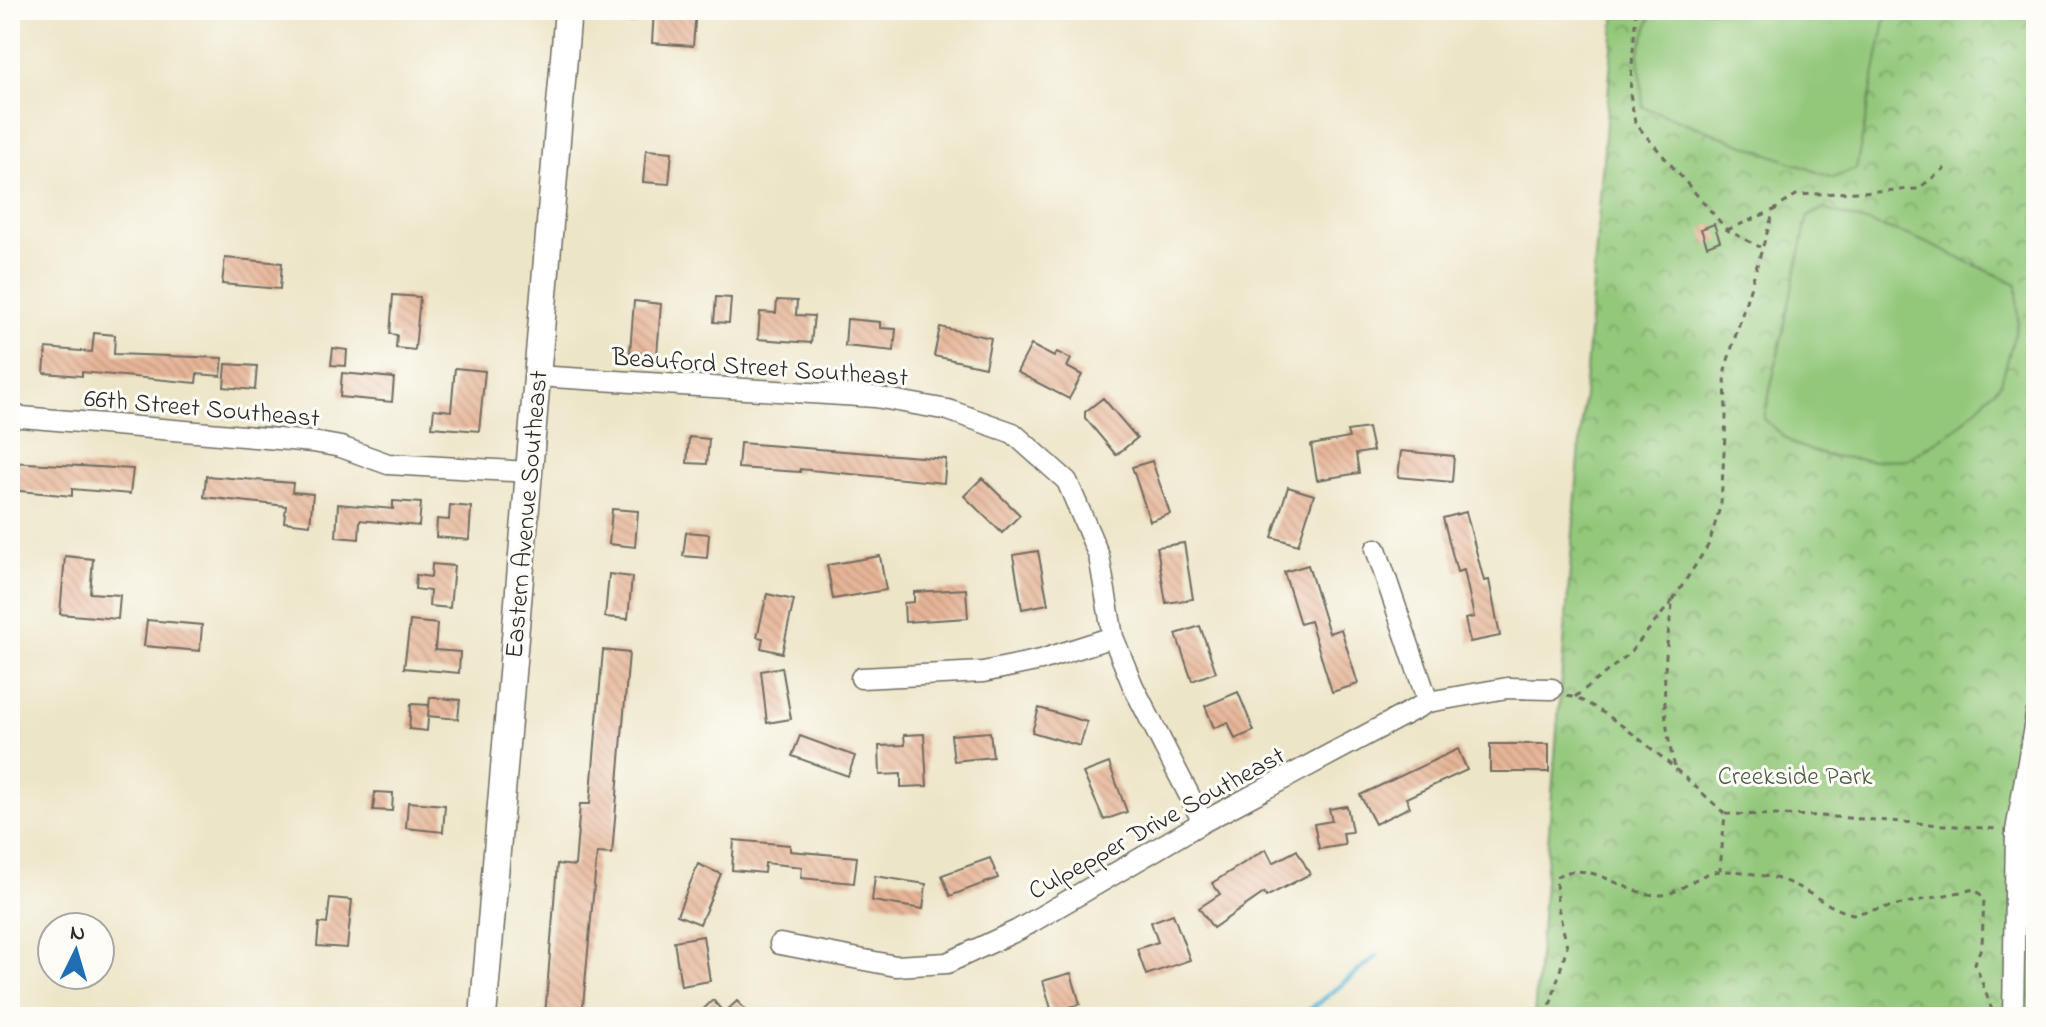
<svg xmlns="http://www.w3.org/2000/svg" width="2046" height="1027" font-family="'Indie Flower',sans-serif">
<defs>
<pattern id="park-crowns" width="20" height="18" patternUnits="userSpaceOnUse" patternTransform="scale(2)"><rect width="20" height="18" fill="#93c87a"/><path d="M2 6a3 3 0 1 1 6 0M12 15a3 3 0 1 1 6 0" fill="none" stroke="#78a364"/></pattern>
<pattern id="building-back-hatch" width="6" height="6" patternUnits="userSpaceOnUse" patternTransform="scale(2)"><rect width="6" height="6" fill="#e6b496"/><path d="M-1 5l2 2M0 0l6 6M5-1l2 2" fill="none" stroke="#c59b81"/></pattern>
</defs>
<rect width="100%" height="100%" fill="#fdfcf7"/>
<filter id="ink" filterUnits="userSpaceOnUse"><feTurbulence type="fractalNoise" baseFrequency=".0125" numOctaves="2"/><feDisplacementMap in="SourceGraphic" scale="16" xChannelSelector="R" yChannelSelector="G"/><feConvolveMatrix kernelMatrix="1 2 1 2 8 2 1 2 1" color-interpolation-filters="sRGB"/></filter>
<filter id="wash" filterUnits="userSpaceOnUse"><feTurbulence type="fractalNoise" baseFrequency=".006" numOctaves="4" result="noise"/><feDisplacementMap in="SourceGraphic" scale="32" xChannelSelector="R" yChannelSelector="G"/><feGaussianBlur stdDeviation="1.8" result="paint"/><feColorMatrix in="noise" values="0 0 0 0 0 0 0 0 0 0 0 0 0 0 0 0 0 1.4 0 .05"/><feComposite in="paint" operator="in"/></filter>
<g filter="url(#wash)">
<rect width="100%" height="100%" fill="#ede5c7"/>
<path fill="url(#park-crowns)" stroke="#5f7a52" stroke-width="2" d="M 1615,10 L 2036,10 L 2036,1017 L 1534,1017 Z"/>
<path fill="#93c87a" stroke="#5f7a52" stroke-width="2" d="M 1653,10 L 1887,10 L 1856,169 L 1833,178 L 1643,107 L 1639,52 Z
M 1823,209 L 1911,236 L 2017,284 L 2018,322 L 2001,383 L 1957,428 L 1908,459 L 1872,461 L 1824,455 L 1793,444 L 1764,419 L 1808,216 Z"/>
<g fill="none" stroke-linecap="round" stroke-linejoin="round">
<path stroke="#57b1d4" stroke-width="5" d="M 1301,1017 L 1377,956"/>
</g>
<g id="blocks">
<path fill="url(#building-back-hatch)" d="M 654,10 L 696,10 L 693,46 L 652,43 Z
M 646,150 L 672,152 L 669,184 L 643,182 Z
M 1714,224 L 1720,241 L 1707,246 L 1701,229 Z
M 225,258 L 282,263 L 280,289 L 222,284 Z
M 393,295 L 420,297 L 415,350 L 396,348 L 397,335 L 390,334 Z
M 716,297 L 731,298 L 729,323 L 714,322 Z
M 777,300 L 797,301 L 796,315 L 814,316 L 811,343 L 758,339 L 760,312 L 776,313 Z
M 634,301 L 661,304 L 657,355 L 630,352 Z
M 847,319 L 880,322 L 880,328 L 896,329 L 894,351 L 845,346 Z
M 940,327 L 991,338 L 985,367 L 934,356 Z
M 94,333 L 115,335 L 114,354 L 223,358 L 221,376 L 197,374 L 196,383 L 82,372 L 82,376 L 44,373 L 46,348 L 92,352 Z
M 1031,345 L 1054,357 L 1057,352 L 1071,359 L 1067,367 L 1082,375 L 1069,399 L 1017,372 Z
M 333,348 L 347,350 L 346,366 L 331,365 Z
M 226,364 L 257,366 L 255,390 L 224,387 Z
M 455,368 L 485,371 L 479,431 L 432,427 L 434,409 L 451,411 Z
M 342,373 L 394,378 L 392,402 L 340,397 Z
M 1103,398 L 1137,438 L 1116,455 L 1085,418 L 1085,412 Z
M 1368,428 L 1373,451 L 1356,454 L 1359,473 L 1317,480 L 1311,445 L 1349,438 L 1347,431 Z
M 689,437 L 709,439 L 707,464 L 687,463 Z
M 740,443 L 946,459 L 944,483 L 800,469 L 800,472 L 738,468 Z
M 1401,451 L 1454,456 L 1452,482 L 1398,477 Z
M 1152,461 L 1170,514 L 1150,521 L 1132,467 Z
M 10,462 L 133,469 L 130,494 L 72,489 L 72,496 L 10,490 Z
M 206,476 L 293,483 L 292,492 L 313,494 L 310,525 L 284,522 L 286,506 L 204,497 Z
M 982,478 L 1020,515 L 1002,533 L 964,496 Z
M 1288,487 L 1314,495 L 1298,545 L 1272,537 Z
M 393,501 L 421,503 L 419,526 L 360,520 L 359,539 L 336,537 L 338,504 L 393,509 Z
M 450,505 L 471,507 L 469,540 L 436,537 L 437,519 L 449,520 Z
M 612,509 L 638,511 L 635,547 L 609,544 Z
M 1466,512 L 1484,581 L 1489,580 L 1500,636 L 1470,642 L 1465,619 L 1474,617 L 1464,570 L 1457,572 L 1443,518 Z
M 686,532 L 709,534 L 707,558 L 683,556 Z
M 1184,543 L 1193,599 L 1166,603 L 1157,547 Z
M 1038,551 L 1048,604 L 1022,609 L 1013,555 Z
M 65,556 L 93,559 L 90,593 L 120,595 L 118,619 L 60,614 Z
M 880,556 L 886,590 L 833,599 L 827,565 Z
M 432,564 L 454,566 L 450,608 L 429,606 L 430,591 L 415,589 L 416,575 L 431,577 Z
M 1308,565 L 1329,633 L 1341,629 L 1358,684 L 1332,692 L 1310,621 L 1300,624 L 1284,572 Z
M 609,574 L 632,577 L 628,619 L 605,617 Z
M 966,589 L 968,618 L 905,622 L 904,603 L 914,602 L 914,592 Z
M 767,594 L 794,600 L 782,653 L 761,648 L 763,638 L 757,637 Z
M 147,620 L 202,625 L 200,651 L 144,646 Z
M 410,621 L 437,624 L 435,650 L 460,652 L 459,673 L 404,668 Z
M 1200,626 L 1216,672 L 1192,681 L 1176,634 Z
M 603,650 L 629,653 L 612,854 L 597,853 L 582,1017 L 545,1017 L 557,864 L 575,866 L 580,804 L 590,804 Z
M 782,667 L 791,719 L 767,723 L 761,671 Z
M 1238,692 L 1254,731 L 1235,739 L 1228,722 L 1214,728 L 1205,706 Z
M 430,697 L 460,700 L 458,719 L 428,716 Z
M 411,704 L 429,705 L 427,731 L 409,729 Z
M 1039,708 L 1087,722 L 1080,746 L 1032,732 Z
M 990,732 L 993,757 L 954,761 L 951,735 Z
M 924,734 L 927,786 L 901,787 L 901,774 L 880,775 L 879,746 L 905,745 L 904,735 Z
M 800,736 L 855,756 L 848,776 L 792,756 Z
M 1490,744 L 1549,744 L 1549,772 L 1490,772 Z
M 1458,749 L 1467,770 L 1406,798 L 1410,807 L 1375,824 L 1360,795 Z
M 1109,763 L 1127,812 L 1104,820 L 1083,773 Z
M 375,792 L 393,793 L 392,811 L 373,810 Z
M 408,802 L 445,805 L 443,832 L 406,828 Z
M 1347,806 L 1352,832 L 1343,833 L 1345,845 L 1319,849 L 1314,824 L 1332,821 L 1329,809 Z
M 734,840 L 790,845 L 790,851 L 857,857 L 854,883 L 801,878 L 802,867 L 765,863 L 764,873 L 732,870 Z
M 1266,849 L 1273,863 L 1297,850 L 1310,874 L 1266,897 L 1264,893 L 1213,928 L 1199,908 L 1220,894 L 1212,883 Z
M 990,858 L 998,878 L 950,896 L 942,875 Z
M 698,864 L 721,874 L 700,924 L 677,915 Z
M 875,876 L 926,884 L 923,909 L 872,901 Z
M 330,898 L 352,900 L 347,948 L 317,946 L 319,923 L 327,924 Z
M 1173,914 L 1190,960 L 1146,975 L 1137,949 L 1158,942 L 1151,922 Z
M 703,936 L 710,981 L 681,986 L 674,941 Z
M 1071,973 L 1080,1004 L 1052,1012 L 1043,981 Z
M 713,1000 L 724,1013 L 737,1001 L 752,1017 L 695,1017 Z"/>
</g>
</g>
<g filter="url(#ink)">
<use href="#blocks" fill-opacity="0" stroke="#6f6c62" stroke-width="2"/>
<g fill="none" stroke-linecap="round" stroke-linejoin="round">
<g stroke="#6f6c62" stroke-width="13">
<path id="service" d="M 567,15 L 632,16 L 632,10"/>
</g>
<g stroke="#6f6c62" stroke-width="23">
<path id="minor" d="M 536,376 L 875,397 L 948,410 L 1013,433 L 1067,481 L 1099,556 L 1113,637 L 1133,686 L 1203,822
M 10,416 L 313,442 L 341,447 L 388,464 L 530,472
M 1376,549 L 1428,702
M 861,678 L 983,672 L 1041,660 L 1113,637
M 780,944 L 896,966 L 947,963 L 1018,930 L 1203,822 L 1428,702 L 1507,688 L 1552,689
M 2013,1017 L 2016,831 L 2036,715"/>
</g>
<g stroke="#6f6c62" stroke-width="29">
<path id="tertiary" d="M 483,1017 L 568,10"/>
</g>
<path stroke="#6f6c62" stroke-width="3" stroke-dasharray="6 6" stroke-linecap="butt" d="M 1636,10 L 1630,93 L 1635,123 L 1727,230 L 1760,247
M 1727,230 L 1774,210
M 1673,600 L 1709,544 L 1721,504 L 1726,418 L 1725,370 L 1774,210 L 1796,195 L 1918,189 L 1945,168
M 1567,696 C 1604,701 1695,786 1725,814 L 1720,870
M 1575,697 L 1629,654 L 1673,600 C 1664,657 1659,711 1675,767
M 1725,814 L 1821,816 L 1997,829
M 1547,1017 L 1567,946 L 1557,903 L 1556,877 C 1587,857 1624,894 1656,895 C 1677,896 1688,881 1707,874 C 1727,867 1753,874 1774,878 C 1802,884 1824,907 1853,914 L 1975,889 L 1984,898 L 1982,945 L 1975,963 L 1993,1013"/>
<use href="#service" stroke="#fff" stroke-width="10"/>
<use href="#minor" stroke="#fff" stroke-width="20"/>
<use href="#tertiary" stroke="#fff" stroke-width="26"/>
</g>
</g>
<g text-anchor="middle" stroke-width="6" stroke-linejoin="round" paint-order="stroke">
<g font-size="26" fill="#2b2b2b" stroke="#fdfcf7">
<text transform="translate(760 366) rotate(4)" y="9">Beauford Street Southeast</text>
<text transform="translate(202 407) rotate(5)" y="9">66th Street Southeast</text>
<text transform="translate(525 514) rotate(-85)" y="9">Eastern Avenue Southeast</text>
<text transform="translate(1156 822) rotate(-29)" y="9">Culpepper Drive Southeast</text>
</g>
<g font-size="26" fill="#4a5a43" stroke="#fdfcf7">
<text x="1795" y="784">Creekside Park</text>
</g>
</g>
<rect width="2046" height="1027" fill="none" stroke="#fdfcf7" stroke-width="40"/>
<g transform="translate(76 951) rotate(5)"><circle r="38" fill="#fdfcf7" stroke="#a9a8a5" stroke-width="2"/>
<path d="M0-6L14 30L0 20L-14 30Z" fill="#1f6fb2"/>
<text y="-12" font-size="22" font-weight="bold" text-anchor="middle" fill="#2b2b2b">N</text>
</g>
</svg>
